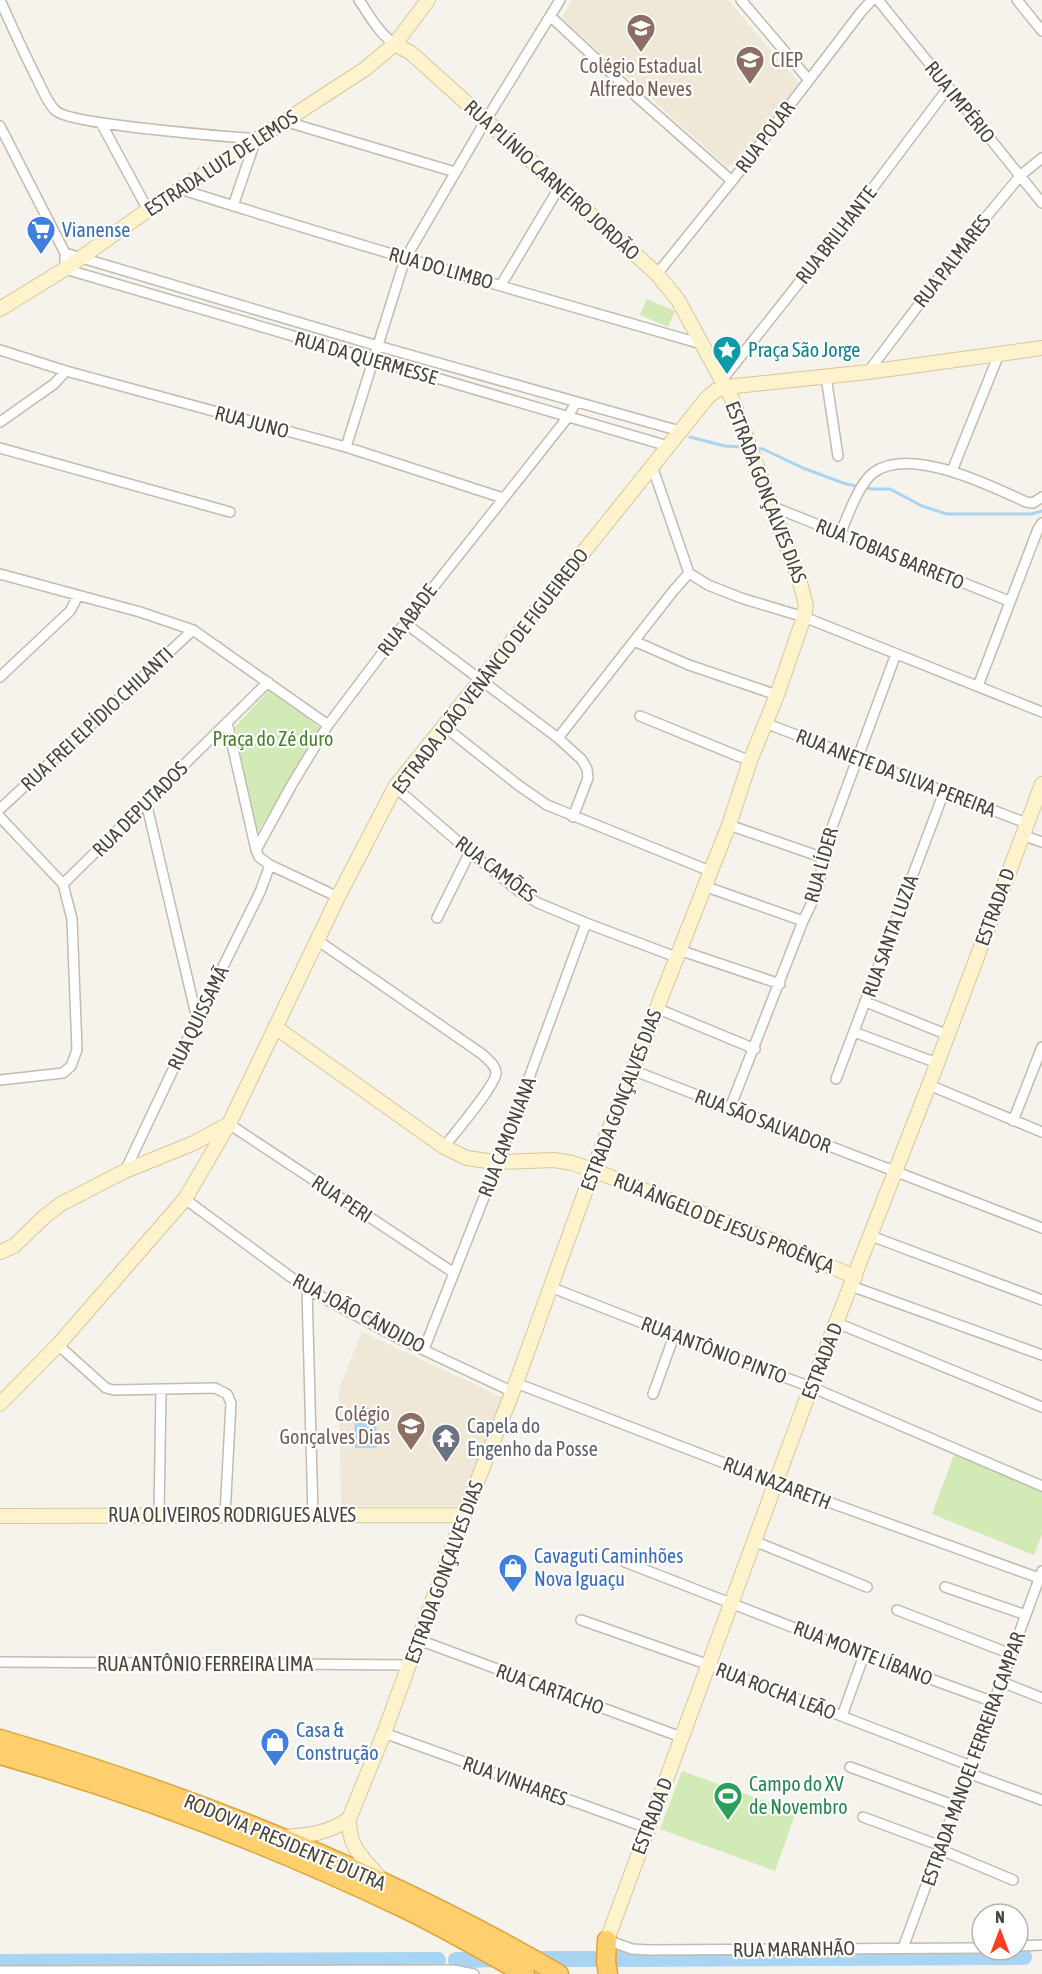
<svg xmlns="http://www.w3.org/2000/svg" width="1042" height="1974" font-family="'Asap Condensed',sans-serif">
<rect width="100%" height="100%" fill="#f6f3ec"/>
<path fill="#efe8d6" d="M 572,0 L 728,0 L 799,83 L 740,161 L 727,167 L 562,18 Z
M 362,1332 L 502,1397 L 462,1506 L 341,1506 L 339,1389 Z"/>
<path fill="#d2eab5" d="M 647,299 L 675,311 L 668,327 L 640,315 Z
M 271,688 L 320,728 L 257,834 L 235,727 Z
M 955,1452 L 1042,1488 L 1042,1534 L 1034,1555 L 932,1514 Z
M 682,1771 L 796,1812 L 775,1871 L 660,1829 Z"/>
<path fill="#a9d4f2" d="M 354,1408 L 376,1408 L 377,1448 L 355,1448 Z"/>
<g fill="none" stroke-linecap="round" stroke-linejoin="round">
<path stroke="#a9d4f2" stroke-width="3" d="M 690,437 L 725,446 L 744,447
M 754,448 L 763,449 L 803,468 L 846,484 L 872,489 L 890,489 L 922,506 L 947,514 L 1031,514 L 1042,511"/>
<path stroke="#a9d4f2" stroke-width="16" d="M 529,1959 L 594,1959
M 618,1959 L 1024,1957
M 456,1960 L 503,1959
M 0,1962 L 438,1960"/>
<g stroke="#c2bbae" stroke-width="12">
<path id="street" d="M 0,0 C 12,27 24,53 37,79 C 43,90 47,103 56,111 C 72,125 225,136 256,139 L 233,206
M 359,0 C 370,16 379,34 395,44
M 741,0 L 809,80
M 878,0 L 1042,203
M 1017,0 L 1042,31
M 550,16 L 638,98 L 732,181
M 284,121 L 455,172
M 101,123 L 148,210
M 0,126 L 65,253 L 65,269 L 668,446
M 180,189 C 353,244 528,294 702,344
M 65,253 L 378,346 L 680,431
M 657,274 L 732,181 L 861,12 L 872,0
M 501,285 L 560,186
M 0,350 L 66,371 L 346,447 L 503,498
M 868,372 L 972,234 L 1021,175 L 1042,158
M 826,377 L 838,456
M 722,380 L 854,213 L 948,88
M 0,422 L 54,384 L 66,371
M 346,447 L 405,259 L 486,120 L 560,0
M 0,448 L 230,512
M 652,466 L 689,573 L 708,585 L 741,598 L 804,617 L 1042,712
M 952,471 L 999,354
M 771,506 L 1009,601
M 840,534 C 848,516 858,485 873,473 C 909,445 991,486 1026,502 L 1033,503 L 1042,497
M 0,574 L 140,612 L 193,630 L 328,725
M 405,623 L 558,738 L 582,760 L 587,769 L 588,778 L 573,817
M 634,641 L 689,665 L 777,695
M 0,677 L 70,611 L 78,596
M 978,686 L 1038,529 L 1042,523
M 640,716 L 750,761
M 227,722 L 256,850 L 259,857 L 270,865 L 338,897
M 765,723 L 1026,823
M 445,727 L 518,785 L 547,805 L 710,871
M 558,738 L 674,590 L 689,573
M 395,787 L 470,852 L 520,892 L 538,903 L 586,923 L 676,957
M 146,802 L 197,1019
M 0,809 L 193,630
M 0,817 L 63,884 L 72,919 L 77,1050 L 71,1066 L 63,1073 L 0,1080
M 729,825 L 821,857
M 1022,835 L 1042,842
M 256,850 L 291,786 L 328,725 L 405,623 L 568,417 L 576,402
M 63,884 L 268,682
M 704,886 L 803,921
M 437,918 L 470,852
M 317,940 L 482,1054 C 487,1059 496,1065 496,1073 C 496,1085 453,1135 444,1147
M 679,950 L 780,984
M 866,1002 L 948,1035
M 656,1008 L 755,1049
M 854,1032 L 937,1063
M 632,1070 L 1042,1228
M 836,1079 L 944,792
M 929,1085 L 1042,1132
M 730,1108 L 803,921 C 813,901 824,880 821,857 L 896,654
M 1013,1121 L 1042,1047
M 229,1124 L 454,1273
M 125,1171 L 197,1019 L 260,892 L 270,865
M 185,1199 L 307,1289 L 396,1337 L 513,1392
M 871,1236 L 1042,1300
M 851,1286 L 1042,1355
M 550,1287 L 701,1346 L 811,1387 L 1042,1486
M 307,1289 L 313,1515
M 837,1323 L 1042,1407
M 58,1345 L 106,1388 L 114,1390 L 215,1388 L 227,1394 L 231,1403 L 225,1515
M 424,1349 L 498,1162 L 586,923
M 516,1383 L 776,1483 L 1039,1578
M 653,1394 L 674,1336
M 159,1516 L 161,1389
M 754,1541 L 867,1587
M 625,1562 L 864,1655 L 994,1702
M 945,1587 L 1026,1615
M 897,1610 L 1011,1654
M 581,1620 L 709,1665 L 971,1766
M 419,1640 L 681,1737
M 0,1662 L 410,1665
M 1002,1682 L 1042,1698
M 842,1716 L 864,1655
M 384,1733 L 647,1828
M 850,1767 L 956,1806
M 968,1773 L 1042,1800
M 863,1817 L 941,1846
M 939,1849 L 1013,1880
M 607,1940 L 632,1949 L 649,1950 L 982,1948
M 1018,1946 L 1042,1945
M 903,1948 L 1042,1571
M 0,1971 L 453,1970 L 474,1974"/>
</g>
<g stroke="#d6c79b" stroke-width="16">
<path id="secondary" d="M 0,309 L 65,269 L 148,210 L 365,69 L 395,44 L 428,0
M 275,1027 L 444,1147 L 467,1158 L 480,1160 L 498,1162 L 554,1160 L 572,1163 L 593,1170 L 770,1240 L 855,1277
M 0,1252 L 14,1246 L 44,1217 L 61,1204 L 125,1171 L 194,1143 L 227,1125
M 0,1404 L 58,1345 L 185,1199 L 229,1124 L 338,897 L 395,787 L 707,398 L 715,391 L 726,387 L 868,372 L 1042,348
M 0,1516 L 464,1515
M 283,1837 C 310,1835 326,1834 349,1819
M 382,1881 C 364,1857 349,1851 349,1819 L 384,1733 L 464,1515 L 516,1383 L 593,1170 L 729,825 L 750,761 L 777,695 L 804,617 L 806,605 L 799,579 L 732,399 L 678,300 L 657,274 L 411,53 L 395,44
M 607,1940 L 811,1387 L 929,1085 L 1042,784"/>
</g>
<g stroke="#e0a43c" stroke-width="21">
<path id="highway" d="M 0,1739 C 194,1796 384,1872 559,1974
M 0,1755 C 138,1794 271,1845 401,1907 C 443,1927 484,1951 525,1974
M 607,1940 L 606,1962 L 608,1974"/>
</g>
<use href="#street" stroke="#fff" stroke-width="9"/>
<use href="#secondary" stroke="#fff3cd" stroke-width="14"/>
<use href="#highway" stroke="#ffcf6e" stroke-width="18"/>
</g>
<defs>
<g id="school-pin" transform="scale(1.5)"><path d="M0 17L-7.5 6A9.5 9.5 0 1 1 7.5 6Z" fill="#8d6e63" stroke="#fff"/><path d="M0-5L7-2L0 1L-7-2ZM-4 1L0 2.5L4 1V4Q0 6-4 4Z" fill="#fff"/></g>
<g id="supermarket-pin" transform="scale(1.5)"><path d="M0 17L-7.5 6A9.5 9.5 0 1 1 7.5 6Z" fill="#3f7fe0" stroke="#fff"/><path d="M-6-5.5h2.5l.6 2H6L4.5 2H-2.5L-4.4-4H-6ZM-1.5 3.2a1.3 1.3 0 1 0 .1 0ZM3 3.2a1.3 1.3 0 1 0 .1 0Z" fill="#fff"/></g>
<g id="sight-pin" transform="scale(1.5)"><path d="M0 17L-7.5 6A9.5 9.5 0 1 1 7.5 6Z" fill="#0f9aa8" stroke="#fff"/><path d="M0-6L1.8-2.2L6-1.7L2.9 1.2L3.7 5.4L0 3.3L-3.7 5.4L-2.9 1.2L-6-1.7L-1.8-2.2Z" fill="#fff"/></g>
<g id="temple-pin" transform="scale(1.5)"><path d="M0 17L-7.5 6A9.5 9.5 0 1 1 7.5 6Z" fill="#6b7280" stroke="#fff"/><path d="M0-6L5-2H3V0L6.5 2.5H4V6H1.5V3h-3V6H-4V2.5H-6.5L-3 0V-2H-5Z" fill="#fff"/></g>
<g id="shop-pin" transform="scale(1.5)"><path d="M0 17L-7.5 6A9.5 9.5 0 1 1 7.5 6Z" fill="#3f7fe0" stroke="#fff"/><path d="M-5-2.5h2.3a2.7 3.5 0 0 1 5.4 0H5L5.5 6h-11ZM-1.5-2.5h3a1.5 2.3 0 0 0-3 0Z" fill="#fff"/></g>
<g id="stadium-pin" transform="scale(1.5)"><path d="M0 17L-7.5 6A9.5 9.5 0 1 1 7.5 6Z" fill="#2e9e5b" stroke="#fff"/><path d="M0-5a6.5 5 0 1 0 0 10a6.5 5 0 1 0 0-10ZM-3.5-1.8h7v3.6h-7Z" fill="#fff"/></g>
</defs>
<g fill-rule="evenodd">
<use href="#school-pin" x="641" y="28"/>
<use href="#school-pin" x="750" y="60"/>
<use href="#supermarket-pin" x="41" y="230"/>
<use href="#sight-pin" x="727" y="350"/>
<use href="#school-pin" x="411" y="1426"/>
<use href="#temple-pin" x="446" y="1438"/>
<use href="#shop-pin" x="513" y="1568"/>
<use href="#shop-pin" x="275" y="1742"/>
<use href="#stadium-pin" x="728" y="1796"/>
</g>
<g text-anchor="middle" stroke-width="4.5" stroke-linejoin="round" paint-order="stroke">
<g font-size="20" fill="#785e54" stroke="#fff" text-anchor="start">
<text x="771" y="67">CIEP</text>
<text x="641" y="73" text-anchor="middle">Colégio Estadual<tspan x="641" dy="23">Alfredo Neves</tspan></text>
<text x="390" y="1421" text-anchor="end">Colégio<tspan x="390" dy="23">Gonçalves Dias</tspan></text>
</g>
<g font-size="20" fill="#4b4439" stroke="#fff">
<text transform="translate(960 102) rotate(51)" y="7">RUA IMPÉRIO</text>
<text transform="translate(765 137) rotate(-53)" y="7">RUA POLAR</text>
<text transform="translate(221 163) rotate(-33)" y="7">ESTRADA LUIZ DE LEMOS</text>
<text transform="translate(552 180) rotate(42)" y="7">RUA PLÍNIO CARNEIRO JORDÃO</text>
<text transform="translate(836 235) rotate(-52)" y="7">RUA BRILHANTE</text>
<text transform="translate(952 261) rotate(-52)" y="7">RUA PALMARES</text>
<text transform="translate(441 268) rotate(16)" y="7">RUA DO LIMBO</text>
<text transform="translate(366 358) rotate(16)" y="7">RUA DA QUERMESSE</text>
<text transform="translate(252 422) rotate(15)" y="7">RUA JUNO</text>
<text transform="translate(766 492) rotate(69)" y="7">ESTRADA GONÇALVES DIAS</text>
<text transform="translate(890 554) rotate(22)" y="7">RUA TOBIAS BARRETO</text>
<text transform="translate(407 620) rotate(-53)" y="7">RUA ABADE</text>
<text transform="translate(490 671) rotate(-52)" y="7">ESTRADA JOÃO VENÂNCIO DE FIGUEIREDO</text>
<text transform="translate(97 719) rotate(-43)" y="7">RUA FREI ELPÍDIO CHILANTI</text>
<text transform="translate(896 773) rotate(21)" y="7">RUA ANETE DA SILVA PEREIRA</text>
<text transform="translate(140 809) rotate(-45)" y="7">RUA DEPUTADOS</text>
<text transform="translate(821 865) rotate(-74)" y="7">RUA LÍDER</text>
<text transform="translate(496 869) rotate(37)" y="7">RUA CAMÕES</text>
<text transform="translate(995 907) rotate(-70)" y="7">ESTRADA D</text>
<text transform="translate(890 936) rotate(-70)" y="7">RUA SANTA LUZIA</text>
<text transform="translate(198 1018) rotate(-64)" y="7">RUA QUISSAMÃ</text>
<text transform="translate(621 1100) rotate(-69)" y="7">ESTRADA GONÇALVES DIAS</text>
<text transform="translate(763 1121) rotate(21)" y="7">RUA SÃO SALVADOR</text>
<text transform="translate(507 1137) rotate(-69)" y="7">RUA CAMONIANA</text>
<text transform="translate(342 1199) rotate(34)" y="7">RUA PERI</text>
<text transform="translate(724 1223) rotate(22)" y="7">RUA ÂNGELO DE JESUS PROÊNÇA</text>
<text transform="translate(359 1313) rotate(28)" y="7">RUA JOÃO CÂNDIDO</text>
<text transform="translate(714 1350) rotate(21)" y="7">RUA ANTÔNIO PINTO</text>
<text transform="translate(822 1361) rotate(-69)" y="7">ESTRADA D</text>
<text transform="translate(777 1483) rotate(21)" y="7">RUA NAZARETH</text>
<text x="232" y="1522">RUA OLIVEIROS RODRIGUES ALVES</text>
<text transform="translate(444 1572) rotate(-70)" y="7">ESTRADA GONÇALVES DIAS</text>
<text transform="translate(863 1653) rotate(21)" y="7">RUA MONTE LÍBANO</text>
<text x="205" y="1671">RUA ANTÔNIO FERREIRA LIMA</text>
<text transform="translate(550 1689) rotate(20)" y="7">RUA CARTACHO</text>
<text transform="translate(776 1691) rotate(21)" y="7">RUA ROCHA LEÃO</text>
<text transform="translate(973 1759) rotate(-70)" y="7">ESTRADA MANOEL FERREIRA CAMPAR</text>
<text transform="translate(515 1781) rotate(20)" y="7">RUA VINHARES</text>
<text transform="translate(652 1816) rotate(-69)" y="7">ESTRADA D</text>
<text transform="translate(285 1842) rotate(23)" y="7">RODOVIA PRESIDENTE DUTRA</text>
<text transform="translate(794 1949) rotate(-1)" y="7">RUA MARANHÃO</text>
</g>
<g font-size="20" fill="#366cbe" stroke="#fff" text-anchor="start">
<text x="62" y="237">Vianense</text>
<text x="534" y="1563">Cavaguti Caminhões<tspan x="534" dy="23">Nova Iguaçu</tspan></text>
<text x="296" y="1737">Casa &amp;<tspan x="296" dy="23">Construção</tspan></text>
</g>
<g font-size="20" fill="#0d838f" stroke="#fff" text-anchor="start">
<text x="748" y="357">Praça São Jorge</text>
</g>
<g font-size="20" fill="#4a7f2a" stroke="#fff">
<text x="273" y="746">Praça do Zé duro</text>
</g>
<g font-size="20" fill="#5b616d" stroke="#fff" text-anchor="start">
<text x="467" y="1433">Capela do<tspan x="467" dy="23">Engenho da Posse</tspan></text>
</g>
<g font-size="20" fill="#27864d" stroke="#fff" text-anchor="start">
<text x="749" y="1791">Campo do XV<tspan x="749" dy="23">de Novembro</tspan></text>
</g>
</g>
<g transform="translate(1000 1932)"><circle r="28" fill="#ffffff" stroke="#b7b4b0" stroke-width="1.5"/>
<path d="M0-4.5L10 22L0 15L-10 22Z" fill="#fc3f1d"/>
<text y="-9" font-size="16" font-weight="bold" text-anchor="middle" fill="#4b4439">N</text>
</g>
</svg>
